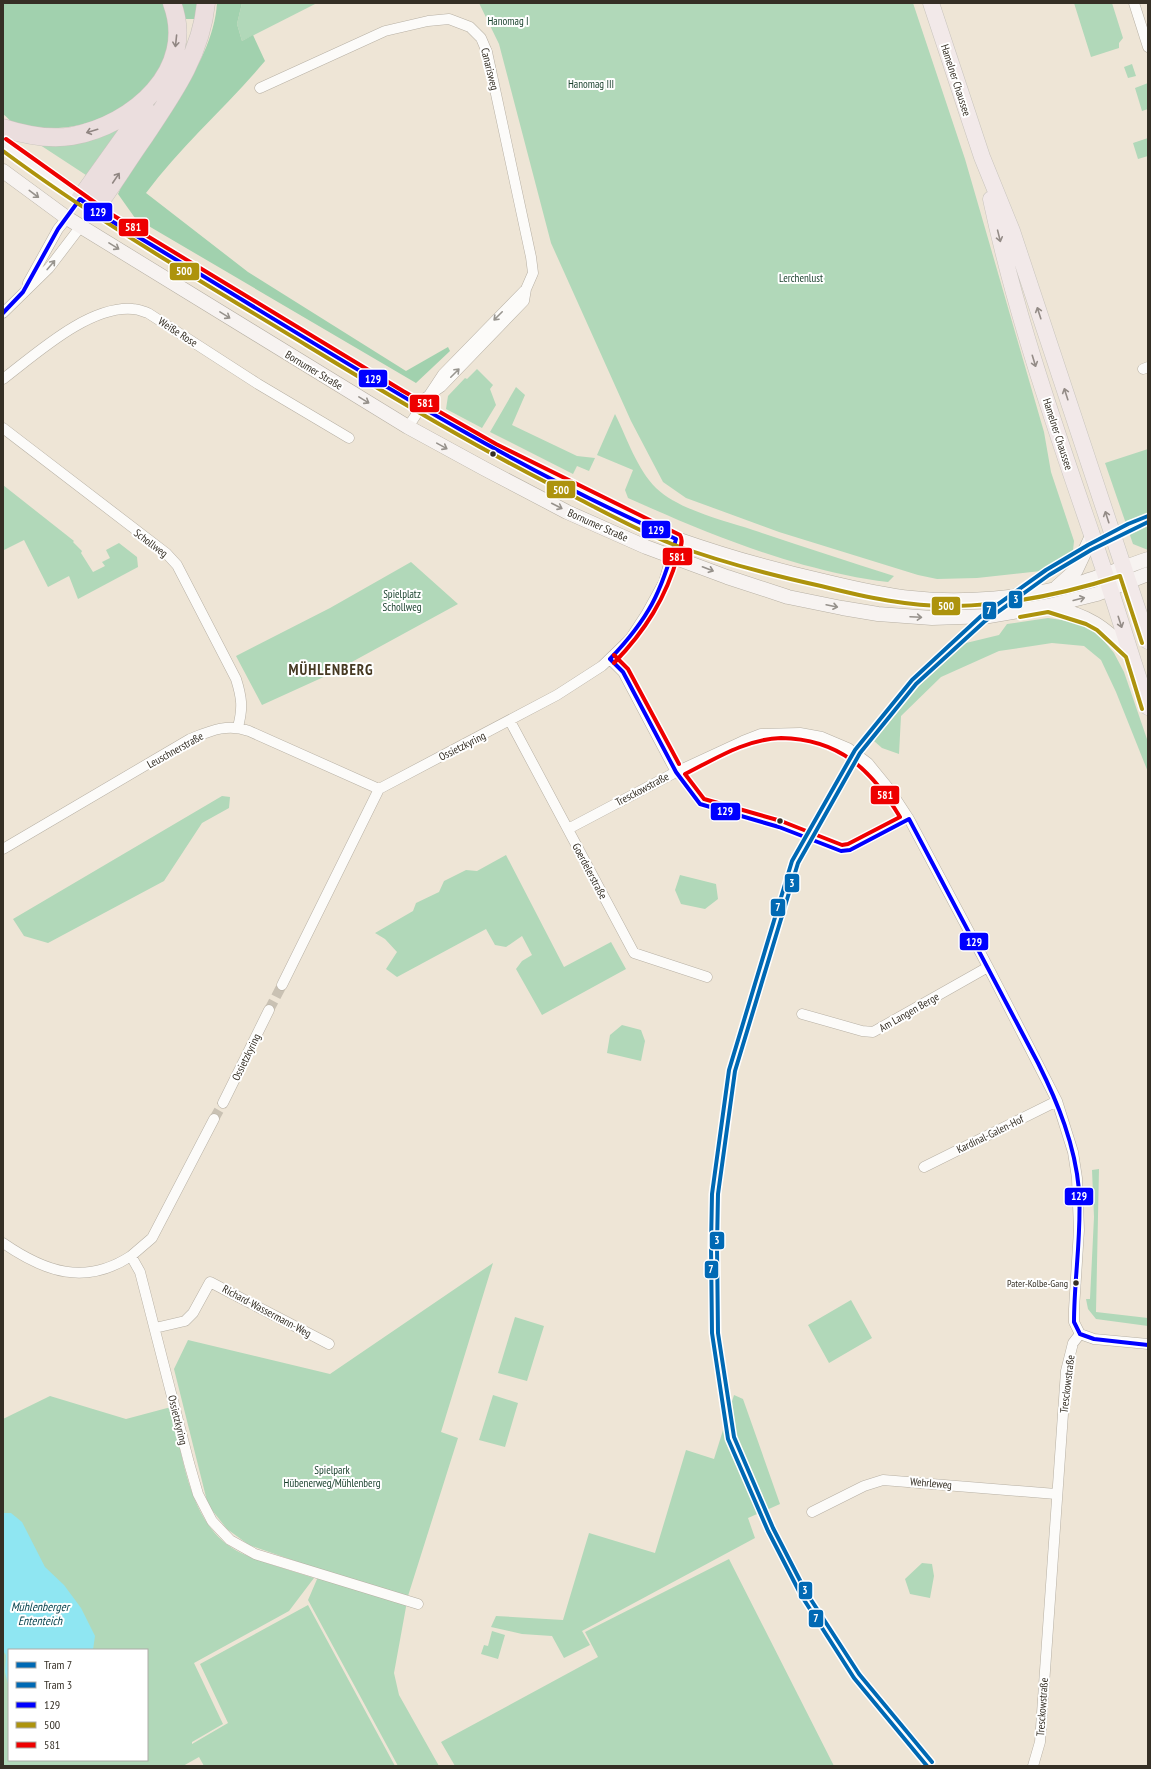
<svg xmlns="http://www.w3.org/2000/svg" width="1151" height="1769" font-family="'PT Sans Narrow',sans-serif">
<rect width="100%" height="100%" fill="#eee5d6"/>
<path fill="#b1d8b9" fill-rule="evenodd" d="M 242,3 L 317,3 L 242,41 L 237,24 Z
M 479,3 L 913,3 L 965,159 L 1044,432 L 1051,472 L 1074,541 L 1073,551 L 1041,571 L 977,578 L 937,579 L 918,575 L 779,532 L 708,506 L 686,498 L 663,482 L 631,421 L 551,243 L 499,44 Z
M 1074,3 L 1112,3 L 1123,38 L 1119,43 L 1119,48 L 1091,57 Z
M 1132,64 L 1136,76 L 1128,78 L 1124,67 Z
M 1148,83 L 1148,109 L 1142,111 L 1135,88 Z
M 125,123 L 89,177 L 34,141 Z
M 1148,138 L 1148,156 L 1138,159 L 1133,143 Z
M 477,369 L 493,385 L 490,389 L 496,405 L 482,428 L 446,409 L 448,396 L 465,378 L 467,379 Z
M 516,387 L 525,395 L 512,425 L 577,456 L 595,458 L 589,471 L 577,466 L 573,474 L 490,432 Z
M 615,414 C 627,438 637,469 656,488 C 679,510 723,520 753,530 C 800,546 847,561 894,576 L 888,582 C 860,579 831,572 804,565 C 743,548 686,524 628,498 L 625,490 L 633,470 L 597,455 Z
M 1148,449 L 1148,550 L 1133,544 L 1105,463 Z
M 3,485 L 74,541 L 73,542 L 82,551 L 81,553 L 93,572 L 105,566 L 102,562 L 110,558 L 106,550 L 119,543 L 137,557 L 138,567 L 78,599 L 69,576 L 48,587 L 24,540 L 4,550 L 3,548 Z
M 411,562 L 458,604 L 328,675 L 262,705 L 236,656 L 330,608 Z
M 1048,618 L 1075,622 L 1089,628 L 1100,636 L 1114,653 L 1124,672 L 1148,742 L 1148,772 L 1116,692 L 1101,660 L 1084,646 L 1052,643 L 999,651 L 941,677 L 901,716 L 899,754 L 882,748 L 874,741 L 919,686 L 966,643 L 999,635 L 1007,624 Z
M 222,796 L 230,797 L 229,808 L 202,823 L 164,881 L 48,943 L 24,936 L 13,919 Z
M 506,855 L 564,967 L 611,942 L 626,969 L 542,1015 L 516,969 L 522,961 L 532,955 L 522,936 L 506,947 L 495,945 L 486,929 L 397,977 L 386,969 L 397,952 L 385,939 L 455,903 L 385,939 L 375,933 L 413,911 L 416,903 L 439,892 L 444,881 L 466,870 L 477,871 Z
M 680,875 L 716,884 L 718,899 L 705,909 L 681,904 L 675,890 Z
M 622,1025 L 641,1030 L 645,1041 L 641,1061 L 607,1053 L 610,1035 Z
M 1099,1169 L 1096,1312 L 1148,1318 L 1148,1326 L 1096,1319 L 1088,1309 L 1086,1299 L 1090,1299 L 1094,1217 L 1092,1170 Z
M 493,1263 L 441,1432 L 458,1438 L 408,1596 L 394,1673 L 399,1695 L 439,1766 L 398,1766 L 308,1600 L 321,1570 L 249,1545 L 227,1529 L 208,1505 L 174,1369 L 188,1340 L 330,1374 Z
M 851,1300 L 872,1338 L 829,1363 L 808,1325 Z
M 515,1317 L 544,1326 L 527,1381 L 498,1373 Z
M 493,1395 L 518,1403 L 505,1447 L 479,1440 Z
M 734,1395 L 743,1399 L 780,1504 L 748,1518 L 755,1538 L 582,1631 L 590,1645 L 564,1658 L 552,1636 L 522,1634 L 491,1627 L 496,1616 L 563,1620 L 589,1533 L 655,1553 L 686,1450 L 714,1459 Z
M 50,1396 L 126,1419 L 171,1407 C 183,1457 189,1528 241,1553 C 264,1564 290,1570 314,1578 L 289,1611 L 194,1663 L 223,1724 L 192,1742 L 192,1744 L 228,1723 L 200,1664 L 308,1605 L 395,1766 L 204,1766 L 199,1757 L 183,1766 L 3,1766 L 3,1419 ZM 9,1650 L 147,1650 L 147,1760 L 9,1760 Z
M 729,1559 L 834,1766 L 455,1766 L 441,1742 L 598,1657 L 585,1632 Z
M 922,1563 L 932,1564 L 934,1576 L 930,1598 L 910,1594 L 905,1579 Z
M 492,1631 L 505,1635 L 498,1659 L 481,1654 L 484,1645 L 488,1646 Z"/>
<path fill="#a1d1ae" d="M 3,3 L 163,3 C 165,10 168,17 169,24 C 176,88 104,131 48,128 C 39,128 23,128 15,124 C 11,122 7,117 3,114 Z
M 178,3 L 200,3 L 194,19 L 182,19 Z
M 217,3 L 242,3 L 237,24 L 242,41 L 253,35 L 265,61 C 227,106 181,146 146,193 L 248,272 L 406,371 L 448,347 L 450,351 L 416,383 L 135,218 L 118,194 C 146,135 213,70 217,3 Z"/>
<path fill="#8fe6f2" d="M 3,1513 L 11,1513 L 22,1522 L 45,1567 L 64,1585 L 81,1608 L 95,1636 L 93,1650 L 9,1650 L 9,1688 L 5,1672 L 6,1655 L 3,1651 Z"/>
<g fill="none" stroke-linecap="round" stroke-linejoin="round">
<path stroke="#c9c1b3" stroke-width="10" stroke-dasharray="10 5" stroke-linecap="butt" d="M 269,1010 L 282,985
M 214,1119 L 223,1103"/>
<g stroke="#b7b0a4" stroke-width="11">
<path id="street" d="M 1134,3 L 1148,47
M 260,88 L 385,31 L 428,21 L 449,19 L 470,27 L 481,38 L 487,52 L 531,257 L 533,273 L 526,289 L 524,301 L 441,387 L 425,398
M 28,283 L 58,229 L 67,218
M 3,313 L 49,268 L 81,226
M 1143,369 L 1148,367
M 3,379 C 36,354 89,305 133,309 C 138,309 144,312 148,313 L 258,384 L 349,438
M 408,427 L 443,374 L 526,289
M 3,428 L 166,553 L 177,565 L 236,679 C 242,698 243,708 238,727
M 610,659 L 623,672 L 676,772
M 510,721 L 634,953 L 707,977
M 568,829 L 676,772 L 743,741 L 761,734 L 800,733 L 822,737 L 848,748 L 868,763 L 890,790 L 909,819 L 988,967 L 1057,1101 L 1073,1152 L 1077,1178 L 1079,1230 L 1074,1309 L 1074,1322 L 1080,1334
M 3,849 L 190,739 C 210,731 227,723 249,731 L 379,789
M 282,985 L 379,789 L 557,695 L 602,666 L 630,639 L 647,613 L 664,582 L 676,539
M 802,1014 L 862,1031 L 873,1032 L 988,967
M 223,1103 L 269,1010
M 214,1119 L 152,1238 L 131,1256 L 140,1272 L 189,1463 L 198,1494 L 212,1521 L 230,1540 L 255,1554 L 418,1604
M 924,1167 L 1057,1101
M 3,1243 C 45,1272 85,1286 131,1256
M 155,1328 L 185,1321 L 193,1313 L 210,1282 L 329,1344
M 1080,1334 L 1094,1339 L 1148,1344
M 812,1512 L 864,1486 L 883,1480 L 1056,1494
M 1033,1766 L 1040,1742 L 1066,1371 L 1073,1343 L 1080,1334"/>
</g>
<g stroke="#b7b0a4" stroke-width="15">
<path id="secondary" d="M 3,144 C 92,213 190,268 286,327 C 386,387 486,448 591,499 C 619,512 648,529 677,539 C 726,556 774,570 824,581 C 853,588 882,595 912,598 C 963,604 1026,598 1076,584 C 1100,577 1124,567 1148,559
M 3,171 L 67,218 L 408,427 L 485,469 L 567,512 L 646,547 L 727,577 L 788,597 L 842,608 L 878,614 L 932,618 L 989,616 L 1048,606 L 1097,594 L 1148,574
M 1057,587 L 1076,570 L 1092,536
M 1051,607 C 1089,616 1103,626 1131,654"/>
</g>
<g stroke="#c8c4bd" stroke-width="17">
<path id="primary" d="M 931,3 L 982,157 L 1012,231 L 1148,641
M 991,199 C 1015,313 1054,424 1092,535 C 1112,592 1129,650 1148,707"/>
</g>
<g stroke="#c8c4bd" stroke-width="19">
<path id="highway" d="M 3,128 C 25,135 49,140 72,136 C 133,125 197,70 172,3
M 80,199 L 145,108
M 94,210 C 112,186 127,161 144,137 C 172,95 201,55 206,3"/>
</g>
<use href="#street" stroke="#fcfbf9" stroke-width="10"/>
<use href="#secondary" stroke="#f7f3f1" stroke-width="14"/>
<use href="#primary" stroke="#f2e9e9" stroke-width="16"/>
<use href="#highway" stroke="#ebdede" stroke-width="18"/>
<g stroke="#fff" stroke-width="7">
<path id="bus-1" d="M 3,313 L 23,292 L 58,229 L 80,199 L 108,219 C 295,329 476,451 676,539 C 661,593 649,618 610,659
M 610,659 L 623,672 L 676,772 L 700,804 L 779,827 L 841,851 L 850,850 L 909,819
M 909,819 L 1038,1063 C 1058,1103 1075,1145 1079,1190 C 1082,1234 1074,1278 1074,1322 L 1080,1334
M 1080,1334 L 1094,1339 L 1148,1345"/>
</g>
<g stroke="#fff" stroke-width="7">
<path id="bus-2" d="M 3,151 C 100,223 204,283 306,345 C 395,399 484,452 577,498 C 608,514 639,531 672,544 C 720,562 771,575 821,586 C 865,597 910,607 956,606 C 1012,605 1067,593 1120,576 L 1142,643
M 1020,617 L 1048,612 L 1086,624 L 1097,630 L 1126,657 L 1142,709"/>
</g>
<g stroke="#fff" stroke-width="7">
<path id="bus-3" d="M 6,139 L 111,214 L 403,391 L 496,444 L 680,535 C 684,541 680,549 678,555 C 666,598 645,631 614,663
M 614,655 L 628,669 L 679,764
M 781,738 C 839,739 871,769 900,817 L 848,844 L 842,845 L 781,821 L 704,799 L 685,774 C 715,759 746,739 781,738 Z"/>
</g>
<use href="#bus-1" stroke="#00f" stroke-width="4"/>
<use href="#bus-2" stroke="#ad930d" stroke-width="4"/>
<use href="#bus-3" stroke="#e00" stroke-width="4"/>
<g stroke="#fff" stroke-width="7">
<path id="tram-1" d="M 927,1766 L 854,1678 L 801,1595 L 768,1531 L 728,1439 L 712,1333 L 711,1246 L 712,1194 L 729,1070 L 792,861 L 855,750 L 912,680 L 980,617 L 1046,570 L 1088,545 L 1128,524 L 1148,516"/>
</g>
<g stroke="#fff" stroke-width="7">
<path id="tram-2" d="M 932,1762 L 859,1674 L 806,1592 L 773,1528 L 734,1437 L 718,1333 L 717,1246 L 718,1194 L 735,1071 L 798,863 L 860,753 L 916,684 L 984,622 L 1049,575 L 1091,550 L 1148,522"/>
</g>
<use href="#tram-1" stroke="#0069b4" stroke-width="4"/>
<use href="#tram-2" stroke="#0069b4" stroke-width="4"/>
</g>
<defs><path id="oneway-shaft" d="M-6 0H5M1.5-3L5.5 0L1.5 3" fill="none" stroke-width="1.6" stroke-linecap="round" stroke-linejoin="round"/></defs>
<g stroke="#908682">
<use href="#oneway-shaft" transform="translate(176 41) rotate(96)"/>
<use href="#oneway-shaft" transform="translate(92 131) rotate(163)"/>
<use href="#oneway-shaft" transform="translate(116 178) rotate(-56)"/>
</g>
<g stroke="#96918b">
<use href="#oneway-shaft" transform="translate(34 194) rotate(37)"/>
<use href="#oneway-shaft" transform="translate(114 246) rotate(32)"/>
<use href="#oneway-shaft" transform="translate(225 315) rotate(32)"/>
<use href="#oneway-shaft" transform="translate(364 400) rotate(31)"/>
<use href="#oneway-shaft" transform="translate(442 446) rotate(29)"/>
<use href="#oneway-shaft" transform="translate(557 506) rotate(27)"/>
<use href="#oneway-shaft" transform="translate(708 569) rotate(21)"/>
<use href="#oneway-shaft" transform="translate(1079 599) rotate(-14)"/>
<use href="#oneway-shaft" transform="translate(832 606) rotate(12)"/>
<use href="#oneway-shaft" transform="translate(916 617) rotate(3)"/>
</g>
<g stroke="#948c87">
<use href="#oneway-shaft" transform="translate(999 236) rotate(76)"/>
<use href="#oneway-shaft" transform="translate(1039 313) rotate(-108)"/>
<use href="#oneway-shaft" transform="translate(1034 361) rotate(73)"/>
<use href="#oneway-shaft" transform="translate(1066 394) rotate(-108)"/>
<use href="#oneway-shaft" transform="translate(1107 517) rotate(-108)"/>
<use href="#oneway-shaft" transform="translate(1120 622) rotate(72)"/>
</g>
<g stroke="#98958f">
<use href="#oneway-shaft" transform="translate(51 265) rotate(-50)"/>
<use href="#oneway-shaft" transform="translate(498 316) rotate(135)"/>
<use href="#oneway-shaft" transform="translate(455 373) rotate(-45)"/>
</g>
<g fill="#352f25" stroke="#fff" stroke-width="1.5">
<circle cx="493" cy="454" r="3.5"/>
<circle cx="780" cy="821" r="3.5"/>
<circle cx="1076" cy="1283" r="3.5"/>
</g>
<g text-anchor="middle" stroke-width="4" stroke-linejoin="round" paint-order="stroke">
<g font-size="10" fill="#352f25" stroke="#fff" text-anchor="end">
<text x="1068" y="1287">Pater-Kolbe-Gang</text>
</g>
<g font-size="11" fill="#163e2a" stroke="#fff">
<text x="508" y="25">Hanomag I</text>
<text x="591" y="88">Hanomag III</text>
<text x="801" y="282">Lerchenlust</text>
<text x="402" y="598">Spielplatz<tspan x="402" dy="13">Schollweg</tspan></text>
<text x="332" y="1474">Spielpark<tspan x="332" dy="13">Hübenerweg/Mühlenberg</tspan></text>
</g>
<g font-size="11" fill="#352f25" stroke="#fff">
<text transform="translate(490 69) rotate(76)" y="4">Canarisweg</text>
<text transform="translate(956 80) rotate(72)" y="4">Hamelner Chaussee</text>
<text transform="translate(178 332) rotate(33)" y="4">Weiße Rose</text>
<text transform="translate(314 370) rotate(31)" y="4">Bornumer Straße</text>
<text transform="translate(1058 434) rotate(72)" y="4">Hamelner Chaussee</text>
<text transform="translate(598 525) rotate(24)" y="4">Bornumer Straße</text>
<text transform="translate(151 543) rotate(37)" y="4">Schollweg</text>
<text transform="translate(462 746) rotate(-27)" y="4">Ossietzkyring</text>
<text transform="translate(175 750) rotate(-29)" y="4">Leuschnerstraße</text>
<text transform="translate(642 789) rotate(-28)" y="4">Tresckowstraße</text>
<text transform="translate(590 871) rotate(62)" y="4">Goerdelerstraße</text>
<text transform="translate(909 1012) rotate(-30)" y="4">Am Langen Berge</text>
<text transform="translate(246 1057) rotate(-64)" y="4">Ossietzkyring</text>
<text transform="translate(990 1134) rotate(-26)" y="4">Kardinal-Galen-Hof</text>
<text transform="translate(267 1311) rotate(28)" y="4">Richard-Wassermann-Weg</text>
<text transform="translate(1067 1384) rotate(-83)" y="4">Tresckowstraße</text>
<text transform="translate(178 1420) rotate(76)" y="4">Ossietzkyring</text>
<text transform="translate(931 1483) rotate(5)" y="4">Wehrleweg</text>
<text transform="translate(1042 1707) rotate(-86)" y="4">Tresckowstraße</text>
</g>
<g font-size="12" font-style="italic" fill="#0c4751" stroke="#fff">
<text x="40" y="1611">Mühlenberger<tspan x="40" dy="14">Ententeich</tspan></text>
</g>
<g font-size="15" font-weight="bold" letter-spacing="1" fill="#463922" stroke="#fff">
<text x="331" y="675">MÜHLENBERG</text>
</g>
</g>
<g stroke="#fff" stroke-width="1.5">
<rect x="83" y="202" width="30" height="20" rx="4" fill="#00f"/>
<rect x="118" y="218" width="31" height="19" rx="4" fill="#e00"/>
<rect x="169" y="262" width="31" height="19" rx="4" fill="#ad930d"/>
<rect x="358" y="369" width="30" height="19" rx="4" fill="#00f"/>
<rect x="409" y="394" width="31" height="19" rx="4" fill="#e00"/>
<rect x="546" y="480" width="30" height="19" rx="4" fill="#ad930d"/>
<rect x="641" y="520" width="30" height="19" rx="4" fill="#00f"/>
<rect x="662" y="547" width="31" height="19" rx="4" fill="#e00"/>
<rect x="1008" y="590" width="15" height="19" rx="4" fill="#0069b4"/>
<rect x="931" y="596" width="30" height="20" rx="4" fill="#ad930d"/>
<rect x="982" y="601" width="15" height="19" rx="4" fill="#0069b4"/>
<rect x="870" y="785" width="30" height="20" rx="4" fill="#e00"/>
<rect x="710" y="802" width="31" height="19" rx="4" fill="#00f"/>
<rect x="784" y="873" width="16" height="20" rx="4" fill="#0069b4"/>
<rect x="770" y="898" width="16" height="19" rx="4" fill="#0069b4"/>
<rect x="959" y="932" width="30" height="19" rx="4" fill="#00f"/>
<rect x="1064" y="1187" width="30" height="19" rx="4" fill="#00f"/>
<rect x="709" y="1231" width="16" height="19" rx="4" fill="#0069b4"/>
<rect x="704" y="1260" width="15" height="19" rx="4" fill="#0069b4"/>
<rect x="798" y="1581" width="15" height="19" rx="4" fill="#0069b4"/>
<rect x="808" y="1609" width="16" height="19" rx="4" fill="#0069b4"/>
</g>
<g font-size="11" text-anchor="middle" font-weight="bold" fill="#fff">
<text x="98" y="216">129</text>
<text x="133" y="231">581</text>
<text x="184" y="275">500</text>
<text x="373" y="383">129</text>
<text x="425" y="407">581</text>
<text x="561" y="494">500</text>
<text x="656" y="534">129</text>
<text x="677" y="561">581</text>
<text x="1016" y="603">3</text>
<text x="946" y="610">500</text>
<text x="989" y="614">7</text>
<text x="885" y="799">581</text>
<text x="725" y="815">129</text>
<text x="792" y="887">3</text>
<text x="778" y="911">7</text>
<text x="974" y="946">129</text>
<text x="1079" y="1200">129</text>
<text x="717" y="1244">3</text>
<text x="711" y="1273">7</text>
<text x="805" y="1594">3</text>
<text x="816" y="1622">7</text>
</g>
<rect width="1151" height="1769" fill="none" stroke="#352f25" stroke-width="8"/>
<rect x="8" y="1649" width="140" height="112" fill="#ffffff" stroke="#aeaca8"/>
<rect x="16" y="1662" width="20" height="6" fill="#0069b4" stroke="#aeaca8"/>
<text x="44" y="1669" font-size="12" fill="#352f25">Tram 7</text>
<rect x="16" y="1682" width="20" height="6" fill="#0069b4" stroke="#aeaca8"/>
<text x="44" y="1689" font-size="12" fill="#352f25">Tram 3</text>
<rect x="16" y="1702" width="20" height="6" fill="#0000ff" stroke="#aeaca8"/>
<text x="44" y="1709" font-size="12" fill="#352f25">129</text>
<rect x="16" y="1722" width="20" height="6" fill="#ad930d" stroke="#aeaca8"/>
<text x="44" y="1729" font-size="12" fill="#352f25">500</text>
<rect x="16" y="1742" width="20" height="6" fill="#ee0000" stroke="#aeaca8"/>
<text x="44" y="1749" font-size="12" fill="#352f25">581</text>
</svg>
